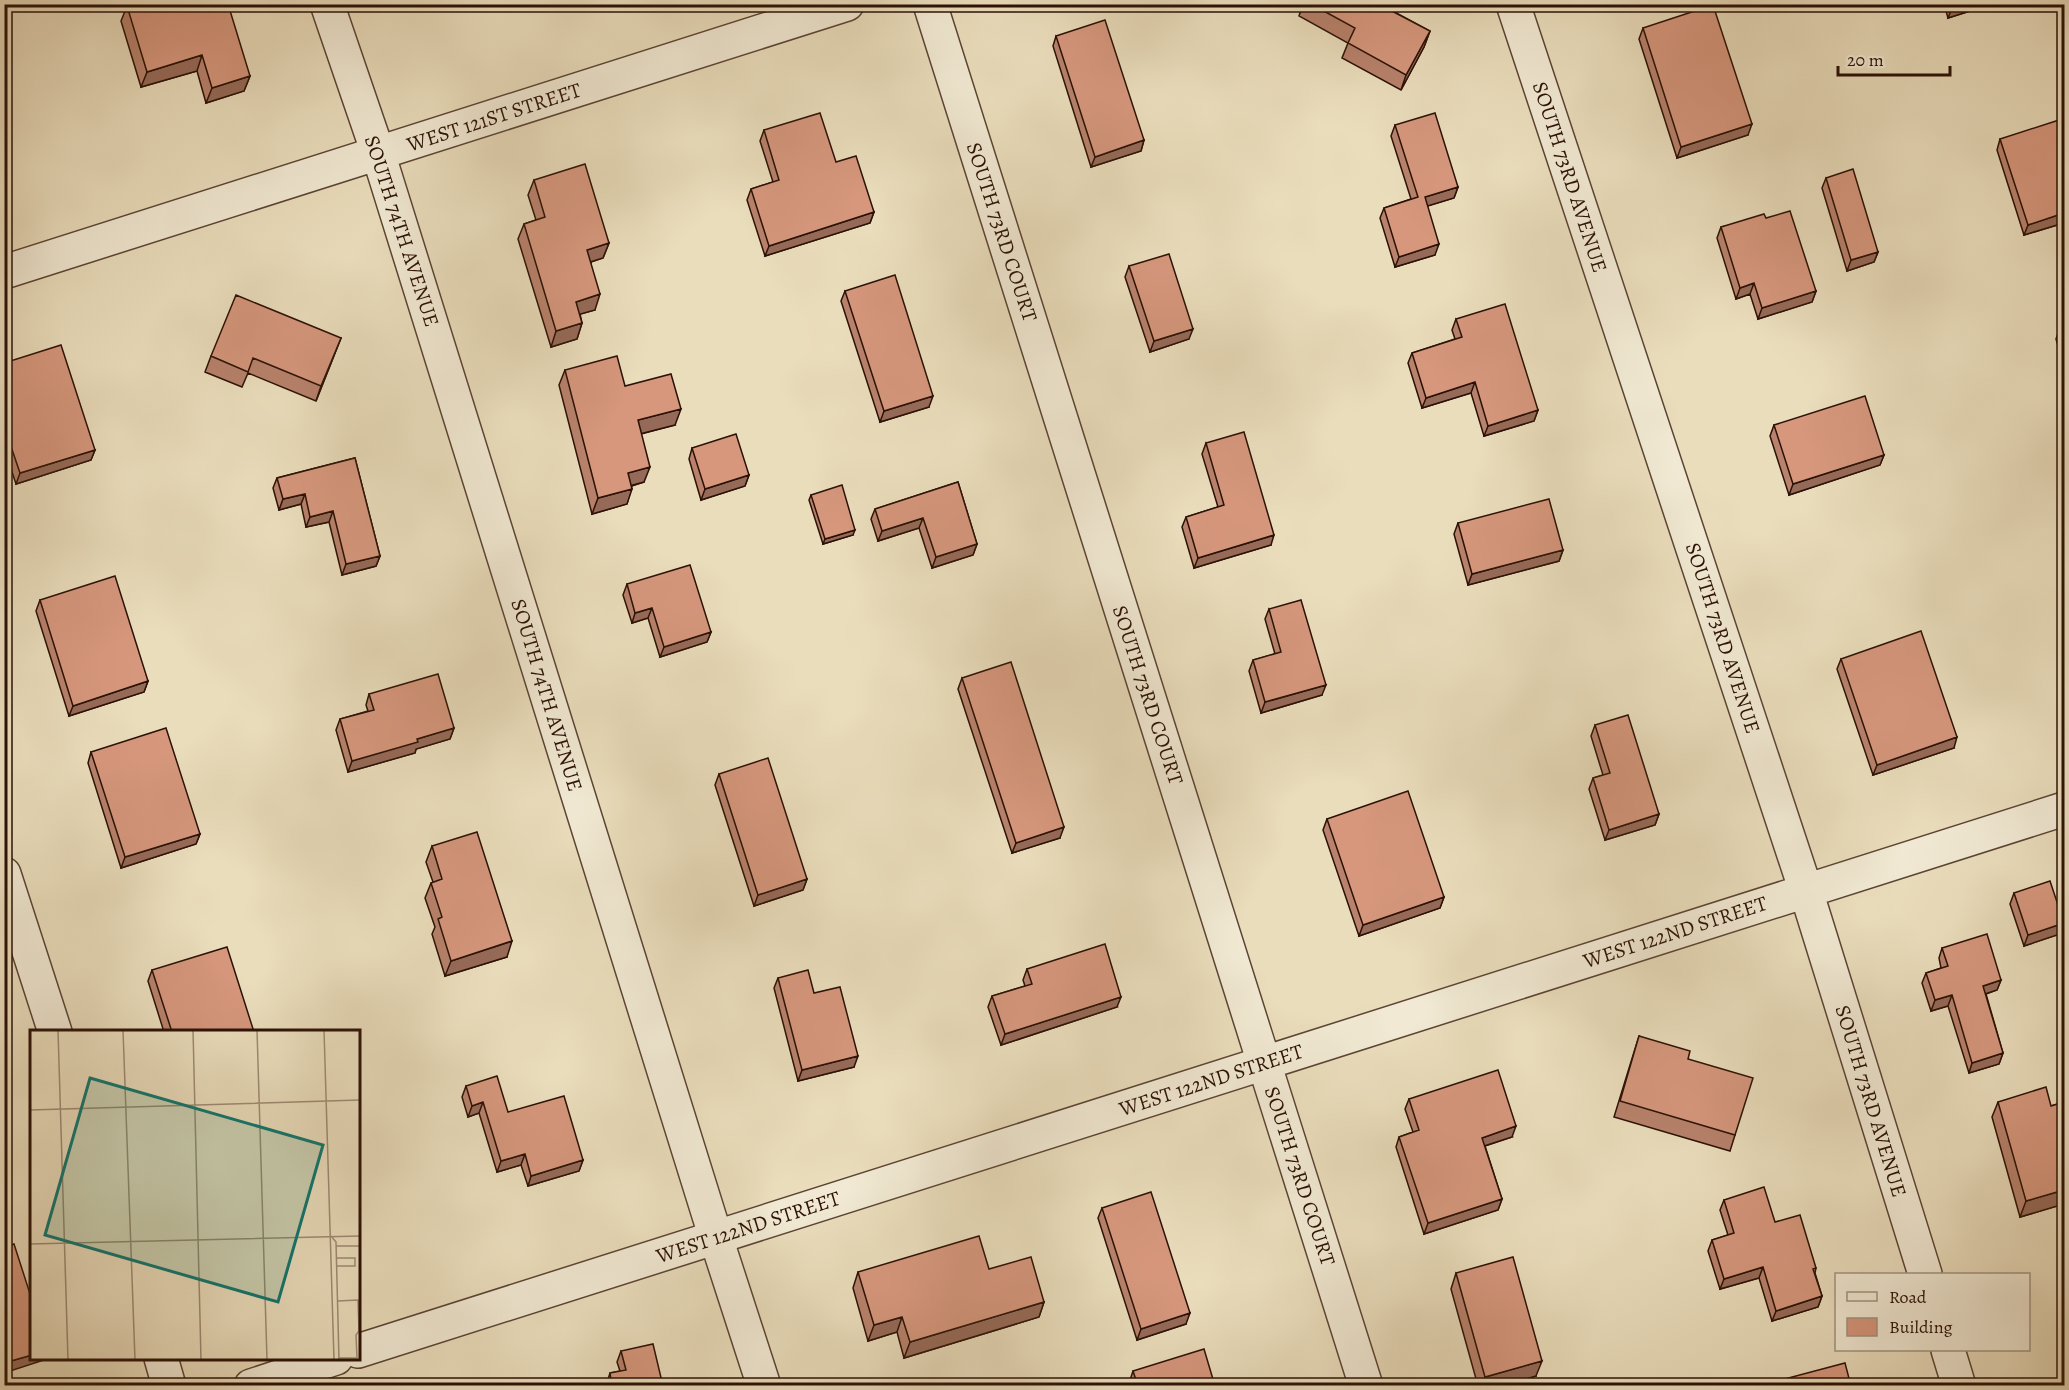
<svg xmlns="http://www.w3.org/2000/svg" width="2069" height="1390" font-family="Alegreya,serif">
<rect width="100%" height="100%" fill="#eaddbc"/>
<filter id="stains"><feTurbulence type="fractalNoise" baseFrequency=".00333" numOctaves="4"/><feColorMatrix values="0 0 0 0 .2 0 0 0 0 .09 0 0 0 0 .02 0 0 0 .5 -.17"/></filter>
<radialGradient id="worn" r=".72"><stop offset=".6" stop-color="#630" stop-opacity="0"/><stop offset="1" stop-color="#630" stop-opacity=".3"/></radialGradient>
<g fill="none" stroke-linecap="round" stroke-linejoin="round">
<g stroke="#5b4434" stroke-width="36">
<path id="minor" d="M 327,4 L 378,153 L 716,1238 L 764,1386
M 930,4 L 1366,1386
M 1513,4 L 1806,891 L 1925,1274
M 4,272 L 847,4
M 4,874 L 55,1032
M 1948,1350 L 1959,1386
M 358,1351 L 2064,809
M 161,1358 L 169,1386
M 251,1386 L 336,1358"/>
</g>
<use href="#minor" stroke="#f1e9d3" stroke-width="33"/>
</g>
<path fill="#b8826c" stroke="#2b1106" stroke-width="1.5" d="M 1303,4 L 1388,4 L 1387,8 L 1430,31 L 1424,47 L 1401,90 L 1342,58 L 1348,43 L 1299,16 Z
M 1944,4 L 1992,4 L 1948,18 Z
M 127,6 L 250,76 L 244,91 L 206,103 L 197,71 L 141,87 L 121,21 Z
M 1643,28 L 1748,135 L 1677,158 L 1639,39 Z
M 1056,36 L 1144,140 L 1141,151 L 1091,167 L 1053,46 Z
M 1395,125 L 1458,187 L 1454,198 L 1427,206 L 1435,255 L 1395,267 L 1380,218 L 1384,208 L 1411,199 L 1391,136 Z
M 764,130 L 836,162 L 874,212 L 870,223 L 765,256 L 747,200 L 751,189 L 773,182 L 760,141 Z
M 2064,136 L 2064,223 L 2024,235 L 1997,150 L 2000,139 Z
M 1826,178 L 1878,252 L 1874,262 L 1847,271 L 1822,188 Z
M 534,180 L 609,243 L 603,258 L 591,262 L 595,310 L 580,314 L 582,323 L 577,339 L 551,347 L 518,239 L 524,224 L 536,220 L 528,195 Z
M 1766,218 L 1816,291 L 1812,302 L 1758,319 L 1750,294 L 1736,299 L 1717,238 L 1721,227 Z
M 1129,266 L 1189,339 L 1150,352 L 1125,277 Z
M 845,291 L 929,407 L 880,422 L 841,301 Z
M 1456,319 L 1538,410 L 1534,421 L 1484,436 L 1471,393 L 1422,408 L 1408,363 L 1412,353 L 1455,339 L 1452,330 Z
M 2064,327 L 2064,366 L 2056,339 L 2060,328 Z
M 341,338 L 316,401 L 248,373 L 242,387 L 205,372 L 211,356 Z
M 4,363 L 95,450 L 91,460 L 16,484 L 4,448 Z
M 565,370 L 625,386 L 675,425 L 641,434 L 644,482 L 632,486 L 627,504 L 592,514 L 559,385 Z
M 1774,425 L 1884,455 L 1880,465 L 1789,495 L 1770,436 Z
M 1206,443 L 1271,545 L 1194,568 L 1182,527 L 1186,517 L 1218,507 L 1202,454 Z
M 692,448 L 749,475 L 745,486 L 701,500 L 689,459 Z
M 355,458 L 380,556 L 376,566 L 342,575 L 329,522 L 306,527 L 301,504 L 279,510 L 273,488 L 277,478 Z
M 958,482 L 977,544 L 973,555 L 932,568 L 919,528 L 878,541 L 871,519 L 875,509 Z
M 811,495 L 853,535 L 823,544 L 809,500 Z
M 1458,523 L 1563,550 L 1559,561 L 1468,585 L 1454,534 Z
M 627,584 L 711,632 L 707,642 L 660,657 L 648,618 L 632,623 L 623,595 Z
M 40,600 L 148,681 L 144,692 L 69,716 L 36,611 Z
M 1269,609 L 1322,695 L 1261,713 L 1249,671 L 1253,660 L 1275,654 L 1265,619 Z
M 1841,659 L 1954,748 L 1873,775 L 1837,669 Z
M 962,678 L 1060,838 L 1012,853 L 958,689 Z
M 369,694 L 454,728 L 450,739 L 416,749 L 415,753 L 348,772 L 336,730 L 340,719 L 368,711 L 366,705 Z
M 1595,725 L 1659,814 L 1655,825 L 1605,840 L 1589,789 L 1593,778 L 1603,775 L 1591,736 Z
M 91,752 L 200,834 L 196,844 L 121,868 L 88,763 Z
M 719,774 L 807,879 L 803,890 L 754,906 L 715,785 Z
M 1327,819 L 1444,897 L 1440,908 L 1359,936 L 1323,830 Z
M 432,846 L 507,957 L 445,976 L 432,934 L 435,927 L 425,898 L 431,883 L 433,882 L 426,862 Z
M 2014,893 L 2060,934 L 2024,946 L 2010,904 Z
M 1942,948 L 2001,980 L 1997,990 L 1986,994 L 2003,1053 L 1999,1064 L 1969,1073 L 1948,1006 L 1931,1011 L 1922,983 L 1926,973 L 1941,968 L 1939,958 Z
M 1027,969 L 1117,1007 L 1001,1045 L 988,1007 L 992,996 L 1025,986 L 1023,980 Z
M 152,970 L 254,1032 L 164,1032 L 148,981 Z
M 778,978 L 814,993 L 854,1067 L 798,1081 L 774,988 Z
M 1639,1036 L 1688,1059 L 1735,1135 L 1730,1151 L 1614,1117 L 1634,1052 Z
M 466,1086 L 583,1160 L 579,1171 L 528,1186 L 521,1165 L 497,1172 L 479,1113 L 468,1117 L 462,1097 Z
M 1409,1099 L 1512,1137 L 1485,1146 L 1502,1199 L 1498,1210 L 1424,1234 L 1396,1147 L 1399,1137 L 1413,1132 L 1405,1109 Z
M 1998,1102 L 2051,1106 L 2064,1102 L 2064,1204 L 2020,1217 L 1992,1117 Z
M 1724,1200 L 1775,1222 L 1816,1268 L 1815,1273 L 1822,1296 L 1818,1307 L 1772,1321 L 1759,1278 L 1720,1289 L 1708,1251 L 1712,1240 L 1728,1235 L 1720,1210 Z
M 1102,1208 L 1186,1324 L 1137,1340 L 1098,1218 Z
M 989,1269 L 1044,1302 L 1039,1317 L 904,1358 L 897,1332 L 868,1341 L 853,1288 L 858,1272 Z
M 1456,1273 L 1536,1376 L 1503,1386 L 1478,1386 L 1451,1289 Z
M 2064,1343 L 2064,1368 L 2060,1354 Z
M 621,1351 L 663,1386 L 606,1386 L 610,1373 L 620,1371 L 617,1362 Z
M 1133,1371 L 1215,1386 L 1128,1386 Z"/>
<path fill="#966a58" stroke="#2b1106" stroke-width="1.5" d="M 1962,4 L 1992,4 L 1948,18 L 1952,8 Z
M 1430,31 L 1424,47 L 1401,90 L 1406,75 Z
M 202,55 L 197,71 L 141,87 L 147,72 Z
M 250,76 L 244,91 L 206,103 L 212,88 Z
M 1752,124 L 1748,135 L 1677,158 L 1681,147 Z
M 1144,140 L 1141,151 L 1091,167 L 1095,157 Z
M 1458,187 L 1454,198 L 1421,208 L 1425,197 Z
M 874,212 L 870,223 L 765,256 L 769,246 Z
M 2064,213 L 2064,223 L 2024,235 L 2028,225 Z
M 609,243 L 603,258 L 581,265 L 587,250 Z
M 1439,244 L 1435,255 L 1395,267 L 1399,257 Z
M 1878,252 L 1874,262 L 1847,271 L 1851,260 Z
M 1754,283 L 1750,294 L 1736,299 L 1740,288 Z
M 1816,291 L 1812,302 L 1758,319 L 1762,308 Z
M 600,294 L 595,310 L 570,317 L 576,302 Z
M 582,323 L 577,339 L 551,347 L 556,331 Z
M 1193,329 L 1189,339 L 1150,352 L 1154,341 Z
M 341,338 L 335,353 L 316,401 L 321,386 Z
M 1475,382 L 1471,393 L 1422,408 L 1426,398 Z
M 933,396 L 929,407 L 880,422 L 884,411 Z
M 681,409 L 675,425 L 632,436 L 638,420 Z
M 1538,410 L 1534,421 L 1484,436 L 1488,426 Z
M 95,450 L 91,460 L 16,484 L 20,473 Z
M 1884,455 L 1880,465 L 1789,495 L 1793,484 Z
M 650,467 L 644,482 L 622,488 L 628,473 Z
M 749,475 L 745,486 L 701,500 L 705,489 Z
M 632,489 L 627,504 L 592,514 L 598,498 Z
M 305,494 L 301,504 L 279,510 L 283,499 Z
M 333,511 L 329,522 L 306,527 L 310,517 Z
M 923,518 L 919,528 L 878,541 L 882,531 Z
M 855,530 L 853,535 L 823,544 L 825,539 Z
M 1274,535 L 1271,545 L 1194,568 L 1198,558 Z
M 977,544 L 973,555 L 932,568 L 936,557 Z
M 1563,550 L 1559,561 L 1468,585 L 1472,574 Z
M 380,556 L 376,566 L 342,575 L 346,564 Z
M 652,608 L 648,618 L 632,623 L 635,613 Z
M 711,632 L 707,642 L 660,657 L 664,647 Z
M 148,681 L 144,692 L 69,716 L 73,706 Z
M 1326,685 L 1322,695 L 1261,713 L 1265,702 Z
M 454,728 L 450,739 L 416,749 L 415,753 L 348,772 L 352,761 L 417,739 Z
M 1957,737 L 1954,748 L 1873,775 L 1877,765 Z
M 1659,814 L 1655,825 L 1605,840 L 1609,830 Z
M 1064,827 L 1060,838 L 1012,853 L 1016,843 Z
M 200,834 L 196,844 L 121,868 L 125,857 Z
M 807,879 L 803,890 L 754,906 L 758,895 Z
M 1444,897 L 1440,908 L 1359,936 L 1363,925 Z
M 2064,923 L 2060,934 L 2024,946 L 2028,935 Z
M 512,941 L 507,957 L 445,976 L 451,961 Z
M 2001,980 L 1997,990 L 1979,996 L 1983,986 Z
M 1952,995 L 1948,1006 L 1931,1011 L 1935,1000 Z
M 1121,997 L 1117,1007 L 1001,1045 L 1005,1034 Z
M 2003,1053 L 1999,1064 L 1969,1073 L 1972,1063 Z
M 858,1056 L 854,1067 L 798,1081 L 802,1070 Z
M 483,1102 L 479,1113 L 468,1117 L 472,1106 Z
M 1516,1126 L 1512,1137 L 1478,1148 L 1482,1138 Z
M 525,1154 L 521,1165 L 497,1172 L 501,1161 Z
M 583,1160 L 579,1171 L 528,1186 L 531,1176 Z
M 2064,1190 L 2064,1204 L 2020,1217 L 2026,1201 Z
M 1502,1199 L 1498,1210 L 1424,1234 L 1428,1223 Z
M 1763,1267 L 1759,1278 L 1720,1289 L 1724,1279 Z
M 1822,1296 L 1818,1307 L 1772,1321 L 1776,1311 Z
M 1044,1302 L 1039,1317 L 904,1358 L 910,1342 Z
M 1190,1313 L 1186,1324 L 1137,1340 L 1141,1329 Z
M 902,1317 L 897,1332 L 868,1341 L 874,1325 Z
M 32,1355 L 32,1359 L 44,1359 L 44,1360 L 4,1373 L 4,1363 Z
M 1542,1361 L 1536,1376 L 1503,1386 L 1482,1386 L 1485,1377 Z"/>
<path fill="#d6977d" stroke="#2b1106" stroke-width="1.5" d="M 131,4 L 201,4 L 202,6 L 208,4 L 228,4 L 250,76 L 212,88 L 202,55 L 147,72 L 127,6 Z
M 1311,4 L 1386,4 L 1384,7 L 1430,31 L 1406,75 L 1348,43 L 1355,28 Z
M 1951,4 L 1962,4 L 1952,8 Z
M 1713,5 L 1752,124 L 1681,147 L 1643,28 Z
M 1105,20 L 1144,140 L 1095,157 L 1056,36 Z
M 820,113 L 836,162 L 856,156 L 874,212 L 769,246 L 751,189 L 779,180 L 764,130 Z
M 1435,113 L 1458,187 L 1425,197 L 1439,244 L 1399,257 L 1384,208 L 1418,197 L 1395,125 Z
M 2059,120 L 2064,136 L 2064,213 L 2028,225 L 2000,139 Z
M 585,164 L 609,243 L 587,250 L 600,294 L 576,302 L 582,323 L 556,331 L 524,224 L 545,217 L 534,180 Z
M 1853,169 L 1878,252 L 1851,260 L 1826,178 Z
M 1790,211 L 1816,291 L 1762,308 L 1754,283 L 1740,288 L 1721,227 L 1764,214 L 1766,218 Z
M 1169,254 L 1193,329 L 1154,341 L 1129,266 Z
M 895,275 L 933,396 L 884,411 L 845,291 Z
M 236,295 L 341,338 L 321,386 L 253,358 L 248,372 L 211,356 Z
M 1505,304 L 1538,410 L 1488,426 L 1475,382 L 1426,398 L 1412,353 L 1462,337 L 1456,319 Z
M 2064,327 L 2064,343 L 2060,328 Z
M 61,345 L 95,450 L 20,473 L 4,426 L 4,363 Z
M 617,356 L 625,386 L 671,374 L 681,409 L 638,420 L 650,467 L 628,473 L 632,489 L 598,498 L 565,370 Z
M 1865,396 L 1884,455 L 1793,484 L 1774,425 Z
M 1244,432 L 1274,535 L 1198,558 L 1186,517 L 1224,505 L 1206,443 Z
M 736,434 L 749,475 L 705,489 L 692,448 Z
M 355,458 L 380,556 L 346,564 L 333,511 L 310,517 L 305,494 L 283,499 L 277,478 Z
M 958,482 L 977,544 L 936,557 L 923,518 L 882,531 L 875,509 Z
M 842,485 L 855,530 L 825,539 L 811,495 Z
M 1549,499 L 1563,550 L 1472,574 L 1458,523 Z
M 690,565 L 711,632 L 664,647 L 652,608 L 635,613 L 627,584 Z
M 115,576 L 148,681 L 73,706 L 40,600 Z
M 1301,600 L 1326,685 L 1265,702 L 1253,660 L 1281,652 L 1269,609 Z
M 1921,631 L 1957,737 L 1877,765 L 1841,659 Z
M 1011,662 L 1064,827 L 1016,843 L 962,678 Z
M 438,674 L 454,728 L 417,739 L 418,742 L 352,761 L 340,719 L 374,710 L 369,694 Z
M 1628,715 L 1659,814 L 1609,830 L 1593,778 L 1610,773 L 1595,725 Z
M 166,728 L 200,834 L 125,857 L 91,752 Z
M 768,758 L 807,879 L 758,895 L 719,774 Z
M 1408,791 L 1444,897 L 1363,925 L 1327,819 Z
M 477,832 L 512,941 L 451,961 L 438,919 L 442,917 L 431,883 L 442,879 L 432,846 Z
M 2050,881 L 2064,923 L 2028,935 L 2014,893 Z
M 1987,934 L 2001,980 L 1983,986 L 2003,1053 L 1972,1063 L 1952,995 L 1935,1000 L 1926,973 L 1948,966 L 1942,948 Z
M 1105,944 L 1121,997 L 1005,1034 L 992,996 L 1032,984 L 1027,969 Z
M 227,947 L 254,1032 L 172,1032 L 152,970 Z
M 808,970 L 814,993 L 840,987 L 858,1056 L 802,1070 L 778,978 Z
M 1639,1036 L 1690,1051 L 1688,1059 L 1753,1078 L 1735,1135 L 1620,1101 Z
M 1498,1070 L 1516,1126 L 1482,1138 L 1502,1199 L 1428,1223 L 1399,1137 L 1419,1130 L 1409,1099 Z
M 497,1076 L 508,1112 L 564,1096 L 583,1160 L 531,1176 L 525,1154 L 501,1161 L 483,1102 L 472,1106 L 466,1086 Z
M 2046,1087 L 2051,1106 L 2064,1102 L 2064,1190 L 2026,1201 L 1998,1102 Z
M 1764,1187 L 1775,1222 L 1800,1215 L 1816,1268 L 1813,1269 L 1822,1296 L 1776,1311 L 1763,1267 L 1724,1279 L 1712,1240 L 1734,1233 L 1724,1200 Z
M 1151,1192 L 1190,1313 L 1141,1329 L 1102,1208 Z
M 979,1236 L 989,1269 L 1031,1257 L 1044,1302 L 910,1342 L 902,1317 L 874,1325 L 858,1272 Z
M 14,1244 L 32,1300 L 32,1355 L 4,1363 L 4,1247 Z
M 1513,1257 L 1542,1361 L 1485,1377 L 1456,1273 Z
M 653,1344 L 663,1386 L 612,1386 L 610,1373 L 626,1370 L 621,1351 Z
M 1204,1349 L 1215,1386 L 1138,1386 L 1133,1371 Z
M 1845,1363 L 1851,1386 L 1778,1386 L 1777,1381 Z"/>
<g text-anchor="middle" stroke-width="4.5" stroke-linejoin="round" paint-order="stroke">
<g font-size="21" fill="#2b1106" stroke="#f1e9d3">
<text transform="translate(494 117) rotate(-18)" y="7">WEST 121ST STREET</text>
<text transform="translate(1570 177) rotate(72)" y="7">SOUTH 73RD AVENUE</text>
<text transform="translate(402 231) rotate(72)" y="7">SOUTH 74TH AVENUE</text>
<text transform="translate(1002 232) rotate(72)" y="7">SOUTH 73RD COURT</text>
<text transform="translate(1723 638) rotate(72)" y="7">SOUTH 73RD AVENUE</text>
<text transform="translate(547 695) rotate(73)" y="7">SOUTH 74TH AVENUE</text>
<text transform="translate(1148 695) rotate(72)" y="7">SOUTH 73RD COURT</text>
<text transform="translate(1675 932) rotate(-18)" y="7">WEST 122ND STREET</text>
<text transform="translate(1211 1080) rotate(-18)" y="7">WEST 122ND STREET</text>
<text transform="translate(1871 1101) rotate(73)" y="7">SOUTH 73RD AVENUE</text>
<text transform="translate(1300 1176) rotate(72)" y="7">SOUTH 73RD COURT</text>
<text transform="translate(748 1227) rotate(-18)" y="7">WEST 122ND STREET</text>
</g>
</g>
<g transform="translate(30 1030)">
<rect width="330" height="330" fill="#eaddbc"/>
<path fill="none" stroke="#9e8b73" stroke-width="1.5" d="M 28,0 L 38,330M 93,0 L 105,330M 163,0 L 171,330M 227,0 L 237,330M 294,0 L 304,330M 0,80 L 330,70M 301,206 L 306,212 L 309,330M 0,214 L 330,206M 306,216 L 330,216M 307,228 L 325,228 L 325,236 L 307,236M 308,271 L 328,270 L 329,301 L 326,305 L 327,328 L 309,328"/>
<path fill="#0f766e" fill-opacity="0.15" stroke="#0f766e" stroke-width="3" d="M 60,48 L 293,115 L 248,272 L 15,205 Z"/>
<rect width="330" height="330" fill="none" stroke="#2b1106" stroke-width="3"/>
</g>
<rect width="2069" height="1390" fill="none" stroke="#eaddbc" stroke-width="24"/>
<rect x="6" y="6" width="2057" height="1378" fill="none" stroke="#2b1106" stroke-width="3"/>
<rect x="12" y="12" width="2045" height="1366" fill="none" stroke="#2b1106" stroke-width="1.5"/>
<rect x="1835" y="1273" width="195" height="78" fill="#f1e9d3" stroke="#a29381" stroke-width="1.5"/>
<rect x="1847" y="1292" width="30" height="9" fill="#f1e9d3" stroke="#a29381" stroke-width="1.5"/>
<text x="1889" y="1303" font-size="18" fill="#2b1106">Road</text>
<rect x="1847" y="1318" width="30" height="18" fill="#d6977d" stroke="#a29381" stroke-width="1.5"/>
<text x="1889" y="1333" font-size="18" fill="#2b1106">Building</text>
<path d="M1838 66v9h112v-9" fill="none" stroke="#2b1106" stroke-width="3"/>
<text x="1847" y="66" font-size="18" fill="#2b1106" stroke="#f1e9d3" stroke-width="4.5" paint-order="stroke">20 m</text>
<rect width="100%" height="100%" filter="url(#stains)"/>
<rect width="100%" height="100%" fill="url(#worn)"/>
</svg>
